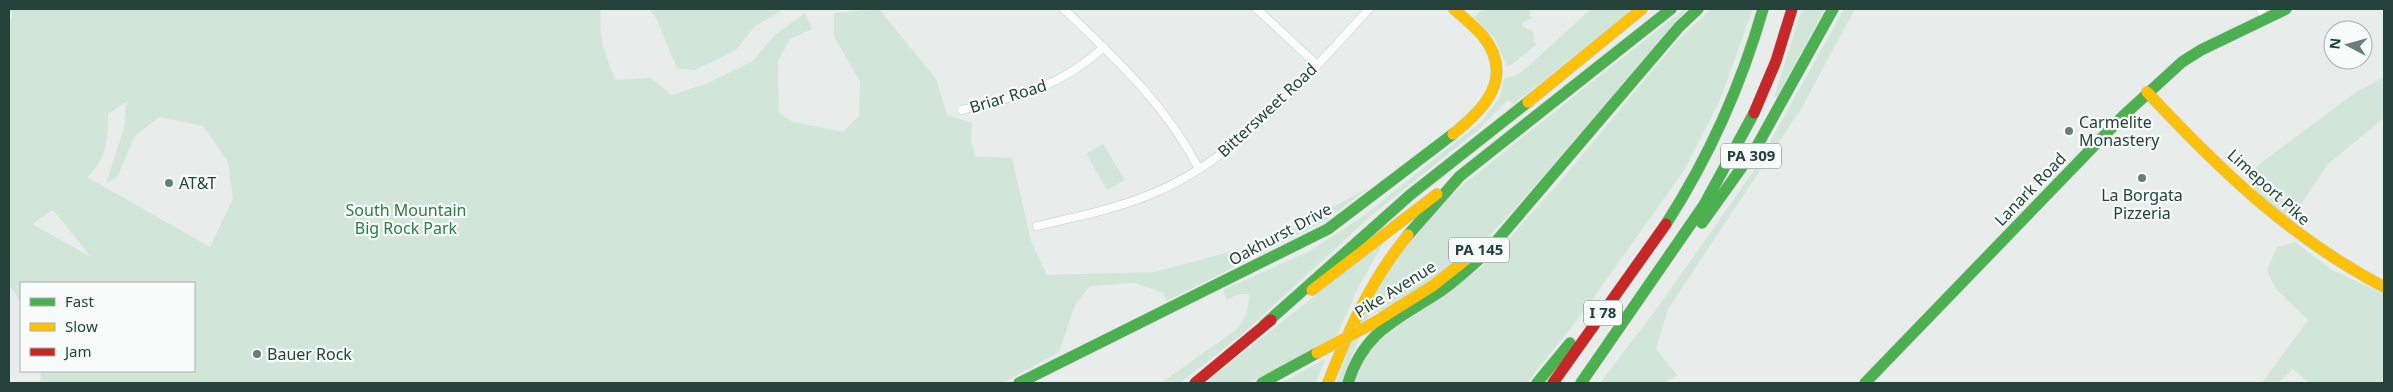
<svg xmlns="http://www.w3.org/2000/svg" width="2393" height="392" font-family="'Noto Sans',sans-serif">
<rect width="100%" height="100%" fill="#e8edeb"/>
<path fill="#d1e6d8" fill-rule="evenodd" d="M 12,9 L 601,9 C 598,38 604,53 616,80 L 651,78 L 672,95 L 708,83 L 753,61 L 775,35 L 805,13 L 812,29 L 790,39 L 778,61 L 779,113 L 793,122 L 843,132 L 859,116 L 860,82 L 834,36 L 834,13 L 879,9 L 936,79 L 947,115 L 972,123 L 971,141 L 975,156 L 1012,158 L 1031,241 L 1047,275 L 1155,272 L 1270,241 L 1370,187 L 1323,222 L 1167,301 L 1163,293 L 1134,283 L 1090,286 L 1075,305 L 1059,352 L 1003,383 L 40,383 L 41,371 L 194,371 L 194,283 L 21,283 L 21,303 L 9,285 L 9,20 L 12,18 ZM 126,102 L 124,128 L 106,184 L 118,176 L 134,137 L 159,117 L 203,126 L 228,162 L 233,199 L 210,247 L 87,177 C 106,162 109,136 108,114 ZM 53,210 L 91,257 L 32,224 Z
M 649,9 L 784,9 L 755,26 L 736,50 L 695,70 L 677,68 L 656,18 Z
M 1483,9 L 1530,9 L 1529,16 L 1533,17 L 1522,23 L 1522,26 L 1533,32 L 1534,42 L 1537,44 L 1511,65 L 1507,66 L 1495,39 L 1474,17 Z
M 1591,9 L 1633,9 L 1514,104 L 1508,100 L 1478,130 L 1372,215 L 1239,337 L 1180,383 L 1161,383 L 1237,329 C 1245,318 1249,308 1249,294 L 1239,294 L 1227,300 L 1223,290 L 1310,251 L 1366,214 L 1482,121 L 1500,97 L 1504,78 L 1515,76 L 1524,70 Z
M 1684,9 L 1687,9 L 1519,204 L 1488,237 L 1464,258 L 1384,311 C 1379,311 1373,313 1369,317 C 1365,321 1344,375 1342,383 L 1336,383 C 1344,361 1352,337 1362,315 C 1385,267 1421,225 1459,188 Z
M 1711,9 L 1753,9 L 1720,100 L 1685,169 L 1584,311 L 1527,383 L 1355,383 L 1357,372 L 1368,351 L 1392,330 L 1452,290 L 1490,260 L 1564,177 L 1677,41 Z
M 1802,9 L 1825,9 L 1777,97 L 1774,97 Z
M 1844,9 L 1855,9 L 1801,109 L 1668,309 L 1656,349 L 1677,375 L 1665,383 L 1600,383 L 1658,307 L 1753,172 Z
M 2384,77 L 2384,118 L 2328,164 L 2290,221 L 2267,203 L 2248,182 L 2258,165 L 2356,92 Z
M 1103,144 L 1125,180 L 1107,190 L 1086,154 Z
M 1385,240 L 1358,288 L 1337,335 L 1250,383 L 1205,383 Z
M 2295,242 L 2332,270 L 2384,294 L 2384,383 L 2309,383 L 2293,369 L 2278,383 L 2262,383 L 2308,320 L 2275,288 L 2267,270 L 2277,247 Z
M 1325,359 L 1316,383 L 1281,383 Z"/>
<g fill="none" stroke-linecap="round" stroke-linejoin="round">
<g stroke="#c5cac8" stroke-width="9">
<path id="street" d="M 1064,9 C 1115,58 1166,105 1199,169
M 1257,9 L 1317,65
M 2260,9 L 2266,19
M 962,110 C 1019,96 1059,88 1104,47
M 1037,226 C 1076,217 1116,209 1154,193 C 1239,157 1307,76 1369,9"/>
</g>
<g stroke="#c3cbc8" stroke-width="12">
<path id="fast" d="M 1702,223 L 1757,146 L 1833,9
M 1666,224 C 1709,157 1741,86 1763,9
M 1408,235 L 1460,176 L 1671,9
M 1264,325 L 1410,195 L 1528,102
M 1019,383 L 1328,229 L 1453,134
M 1262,383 L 1317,353
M 1348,383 C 1364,330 1399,319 1441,291 C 1458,279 1473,265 1488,251 L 1679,27 L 1698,9
M 1537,383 L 1570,343
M 1581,383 L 1704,205 L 1754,113
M 1865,383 L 2123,116 L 2182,62 L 2201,50 L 2286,9"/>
</g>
<g stroke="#c3cbc8" stroke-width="12">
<path id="slow" d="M 2147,92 C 2219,169 2289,237 2384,287
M 1528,102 L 1642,9
M 1453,134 C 1485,109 1515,77 1483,36 C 1474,26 1464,18 1454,9
M 1312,290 L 1437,194
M 1372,324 L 1434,285 L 1482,247
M 1328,383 C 1349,329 1371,280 1408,235"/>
</g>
<g stroke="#c3cbc8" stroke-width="12">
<path id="jam" d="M 1754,113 L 1776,61 L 1792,9
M 1195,383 L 1271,320
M 1553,383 L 1666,224"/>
</g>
<use href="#street" stroke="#fcfcfc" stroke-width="8"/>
<use href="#fast" stroke="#4caf50" stroke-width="11"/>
<use href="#slow" stroke="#ffc107" stroke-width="11"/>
<use href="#jam" stroke="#c62828" stroke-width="11"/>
<g stroke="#c3ccc9" stroke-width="12" stroke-linecap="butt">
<path id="slow-bridge" d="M 1317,353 L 1372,324"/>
</g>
<use href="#slow-bridge" stroke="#ffc107" stroke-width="11"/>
</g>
<g fill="#697e78" stroke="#f7fbf9" stroke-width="2">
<circle cx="2069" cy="131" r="5"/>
<circle cx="2142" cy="178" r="5"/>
<circle cx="169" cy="183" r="5"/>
<circle cx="257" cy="354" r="5"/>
</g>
<g text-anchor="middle" stroke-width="4.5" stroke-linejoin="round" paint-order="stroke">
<g fill="#f7fbf9" stroke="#637a73" stroke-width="1">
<rect x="1721" y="143.5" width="60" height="25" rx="4"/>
<rect x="1449" y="237.5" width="60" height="25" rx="4"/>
<rect x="1584" y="300.5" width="38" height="25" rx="4"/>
</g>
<g font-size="15" font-weight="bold" fill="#24423a">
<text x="1751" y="161">PA 309</text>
<text x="1479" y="255">PA 145</text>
<text x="1603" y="318">I 78</text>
</g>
<g font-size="16" fill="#24423a" stroke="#f7fbf9">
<text transform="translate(1008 96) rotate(-17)" y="6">Briar Road</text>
<text transform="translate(1267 110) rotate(-43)" y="6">Bittersweet Road</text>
<text transform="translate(2269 187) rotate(42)" y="6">Limeport Pike</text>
<text transform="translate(2030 189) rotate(-46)" y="6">Lanark Road</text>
<text transform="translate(1280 234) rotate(-28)" y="6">Oakhurst Drive</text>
<text transform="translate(1395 289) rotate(-32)" y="6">Pike Avenue</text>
</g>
<g font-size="16" fill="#24423a" stroke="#f7fbf9" text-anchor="start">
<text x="2079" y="128">Carmelite<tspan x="2079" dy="18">Monastery</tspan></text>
<text x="179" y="189">AT&amp;T</text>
<text x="2142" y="201" text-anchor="middle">La Borgata<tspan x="2142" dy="18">Pizzeria</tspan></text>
<text x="267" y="360">Bauer Rock</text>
</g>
<g font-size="16" fill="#2d7a4b" stroke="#f7fbf9">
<text x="406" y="216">South Mountain<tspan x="406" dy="18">Big Rock Park</tspan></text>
</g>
</g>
<rect width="2393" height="392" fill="none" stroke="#24423a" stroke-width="20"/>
<rect x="20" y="282" width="175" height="90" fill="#f7fbf9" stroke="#a3b1ad"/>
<rect x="30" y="298" width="25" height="8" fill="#4caf50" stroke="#a3b1ad"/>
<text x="65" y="307" font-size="15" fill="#24423a">Fast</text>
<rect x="30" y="323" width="25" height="8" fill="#ffc107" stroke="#a3b1ad"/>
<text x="65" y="332" font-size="15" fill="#24423a">Slow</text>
<rect x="30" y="348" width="25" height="8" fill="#c62828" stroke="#a3b1ad"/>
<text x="65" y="357" font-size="15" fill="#24423a">Jam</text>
<g transform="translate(2348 45) rotate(276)"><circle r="24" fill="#f7fbf9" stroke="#a3b1ad"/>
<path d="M0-4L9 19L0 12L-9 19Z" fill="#697e78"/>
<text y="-8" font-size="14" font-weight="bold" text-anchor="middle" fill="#24423a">N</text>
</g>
</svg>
